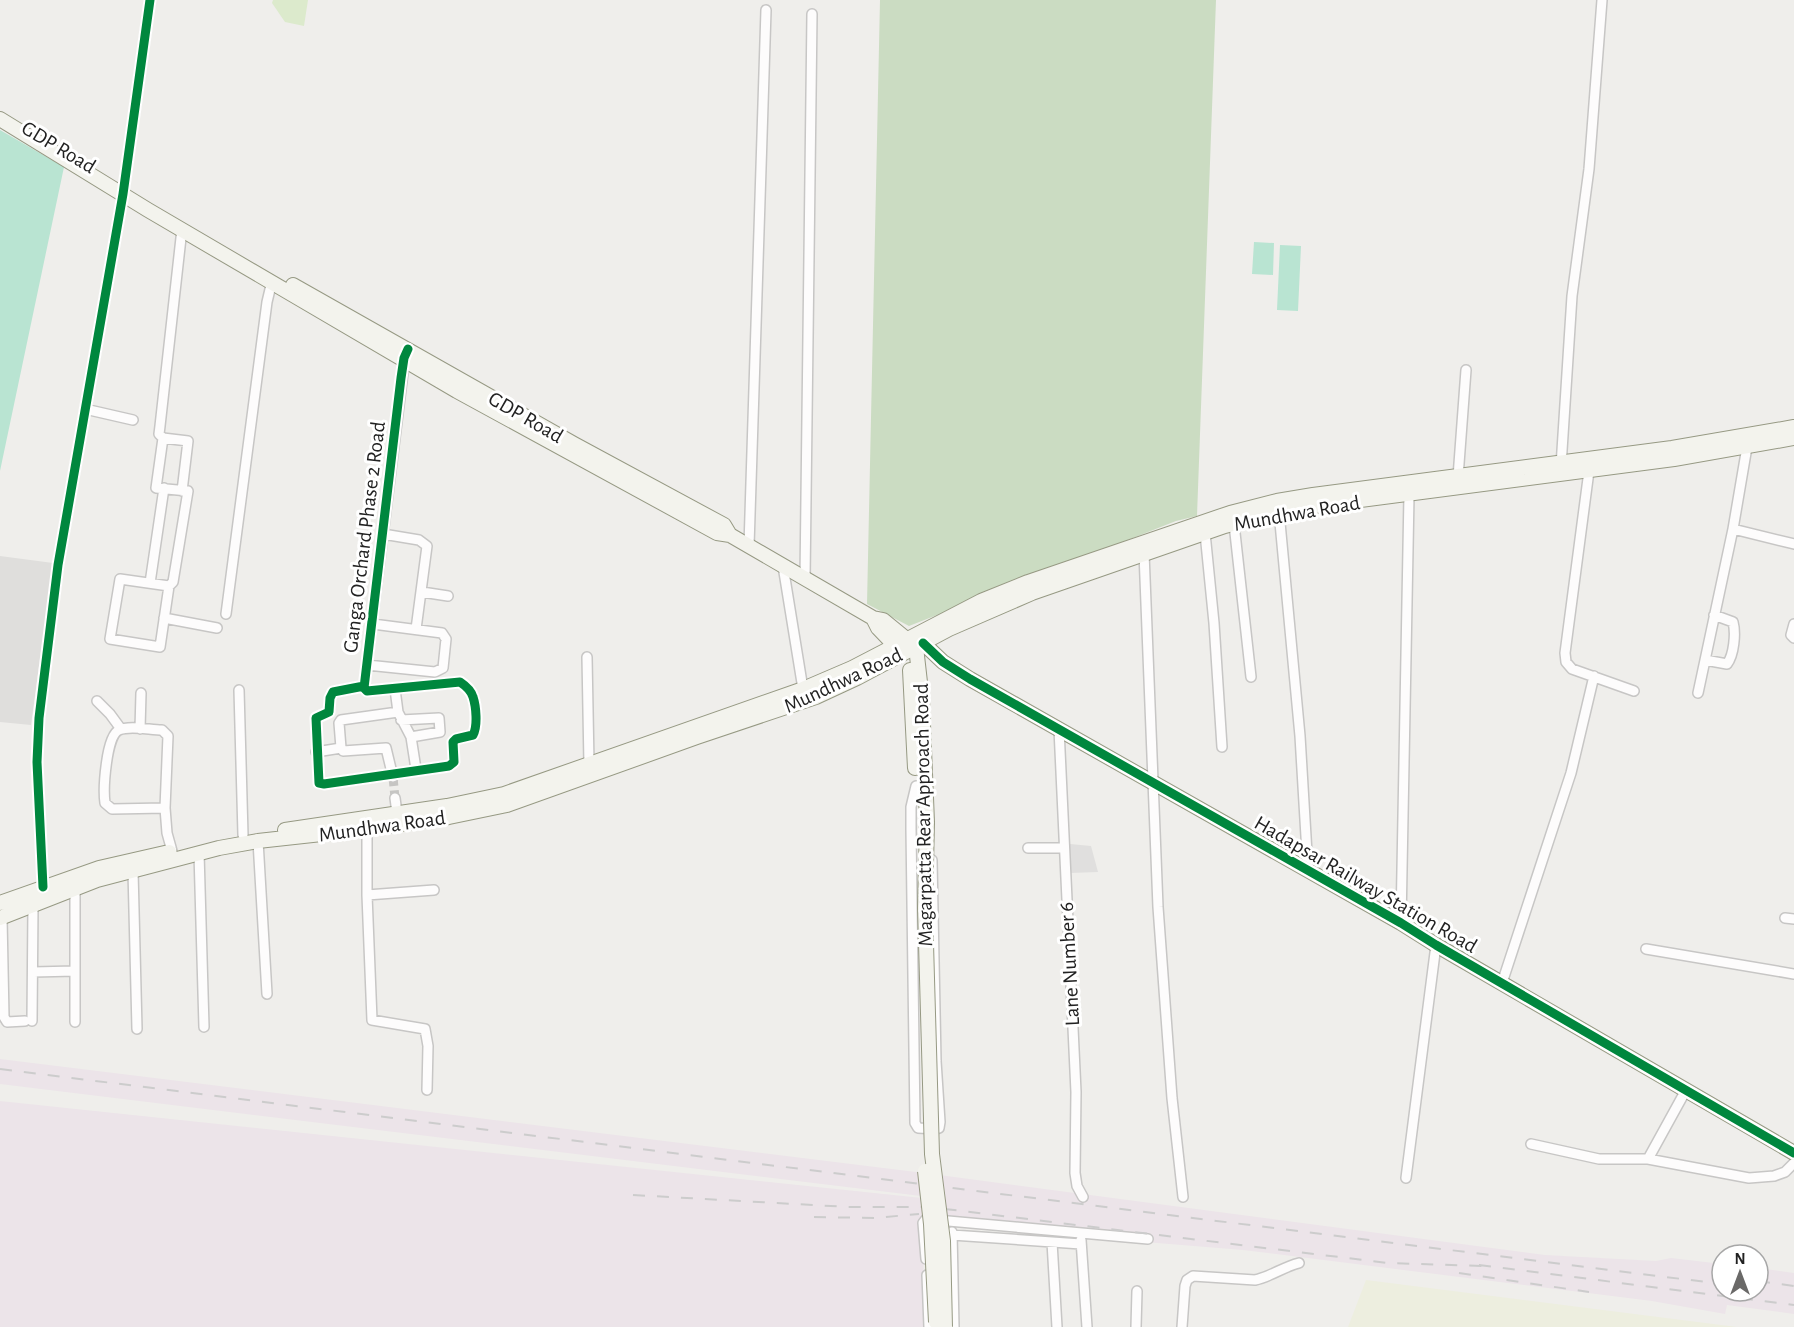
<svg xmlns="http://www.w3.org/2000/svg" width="1794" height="1327" font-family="'Alegreya Sans',sans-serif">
<rect width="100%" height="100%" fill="#efeeeb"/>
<path fill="#dfdedc" d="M 0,556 L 53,563 L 31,725 L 0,722 Z"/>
<path fill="#ece4e9" d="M 0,1059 L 924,1173 L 1545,1255 L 1656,1261 L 1671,1258 L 1722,1264 L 1722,1291 L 1758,1291 L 1758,1268 L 1794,1273 L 1794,1314 L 1727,1305 L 1725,1314 L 1652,1301 L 1243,1250 L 938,1225 L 922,1217 L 922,1211 L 925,1327 L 0,1327 L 0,1101 L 922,1198 L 921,1196 L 0,1084 Z"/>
<path fill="#edeedf" d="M 1366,1280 L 1737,1327 L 1348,1327 Z"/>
<path fill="#dceacc" d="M 273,0 L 308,0 L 304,26 L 285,22 L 272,3 Z"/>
<path fill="#cbdcc2" d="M 880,0 L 1216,0 L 1197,516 L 1176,521 L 909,626 L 867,604 Z"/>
<path fill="#b9e4d2" d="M 0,130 L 64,167 L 0,471 Z
M 1254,242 L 1274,243 L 1273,275 L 1252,274 Z
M 1280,245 L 1301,246 L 1298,311 L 1277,310 Z"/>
<path fill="#e0dfde" d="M 1070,844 L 1091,846 L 1098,872 L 1070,873 Z"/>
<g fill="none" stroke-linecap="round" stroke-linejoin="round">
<path stroke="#c6c5c3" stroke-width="9" stroke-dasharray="9 4.5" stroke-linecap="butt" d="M 393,777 L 395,798"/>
<g stroke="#c7c6c5" stroke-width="12">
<path id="street" d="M 85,409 L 133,420
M 163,438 L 188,441 L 182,491
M 1561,466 L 1572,296 L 1589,169 L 1602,0
M 1589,471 L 1565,653 L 1566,662 L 1572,669 L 1634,691
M 1458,477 L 1466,370
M 1279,512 L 1300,736 L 1308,870
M 1234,524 L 1251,677
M 1733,529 L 1794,544
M 1205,533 L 1214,623 L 1222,747
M 383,534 L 419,540 L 427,546 L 416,629
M 749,546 L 766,10
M 1144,553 L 1158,907 L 1172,1098 L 1183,1197
M 783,566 L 803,689
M 120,579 L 169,586 L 160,647 L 110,639 Z
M 805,579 L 812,14
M 150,583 L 164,488
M 169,586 L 173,582 L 188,491 L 156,488 L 163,438 L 159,434 L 160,426 L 182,229
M 422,592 L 448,596
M 226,614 L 267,302 L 272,281
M 164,618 L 217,628
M 1794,624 L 1791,635 L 1794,638
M 587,657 L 589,764
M 1705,660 L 1727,664 C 1734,655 1736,633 1733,622 L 1714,615
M 367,665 L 435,672 L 443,668 L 446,639 L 442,633 L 373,624
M 364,686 L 333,692 L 330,698 L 329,712 L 316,718 L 319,783 L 324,784 L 449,766 L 454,762 L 453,742 L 456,739 L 473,735 C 478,726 476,706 473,697 C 471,690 466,686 460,682 L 367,691 L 364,688 L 405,357
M 395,689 L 398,712 L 411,737 L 416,769
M 239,690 L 243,835
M 1698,693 L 1733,529 L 1747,447
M 97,701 L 110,714 L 121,729
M 401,720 L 439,718 L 440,732 L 411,737
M 140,729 L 141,693
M 1059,729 L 1076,1092 L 1075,1173 L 1077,1186 L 1083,1197
M 316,752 L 341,748
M 393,777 L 386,748 L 343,751 L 341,748 L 339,723 L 341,720 L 398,712
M 916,786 L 911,807 L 911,829 L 915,1123 L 918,1128 L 936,1129 L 939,1128 L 940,1122 L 936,1061 L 932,860
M 395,798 L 397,813
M 165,808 L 168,736 L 162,730 C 150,730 130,725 119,730 C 106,736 103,789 105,803 L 112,809 L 165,808 L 167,833 L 172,851
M 367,826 L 367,895 L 372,1020 L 425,1029 L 428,1046 L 427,1090
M 258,841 L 267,994
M 1028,848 L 1063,848
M 199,853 L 204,1027
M 133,871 L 137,1029
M 43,887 L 37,762 L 39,718 L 58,565 L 123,194 L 150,0
M 367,895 L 434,890
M 2,918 L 4,1017 L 7,1022 L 25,1021
M 1785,918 L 1794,919
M 1401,923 L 1409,495
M 1646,949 L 1794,974
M 33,972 L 75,971
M 1502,983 L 1571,773 L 1594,676
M 32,1021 L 33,907
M 75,1022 L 75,889
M 1531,1144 L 1599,1159 L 1648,1159 L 1749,1178 L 1774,1176 L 1785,1172 L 1794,1163
M 1648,1159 L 1686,1090
M 1406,1178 L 1436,945
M 952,1232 L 954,1327
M 952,1235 L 1081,1244
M 1081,1240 L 1087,1327
M 1052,1242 L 1057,1327
M 926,1259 L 923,1223 L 926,1219 L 1148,1239
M 927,1275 L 929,1327
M 1136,1327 L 1137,1291
M 1182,1327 L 1185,1286 L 1187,1280 L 1193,1276 L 1255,1280 C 1270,1277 1283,1267 1299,1263"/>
</g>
<g stroke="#969983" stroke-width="16">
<path id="secondary" d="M 0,119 L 148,210 L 457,391 L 717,533 L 730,535 L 873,618 L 883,620 L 916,647 L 922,700 L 927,822
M 293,285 L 574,444 L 724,525 L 730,535
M 873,618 L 878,628 L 900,651
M 923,643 L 943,662 L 970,679 L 1401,923 L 1436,945 L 1794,1153
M 910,670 L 915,768
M 285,830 L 447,806 L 504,794 L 803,689 L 852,668 L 981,601 L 1028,582 L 1230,513 L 1277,501 L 1313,495 L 1672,448 L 1794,427
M 0,903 L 99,868 L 169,852
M 0,918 L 97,880 L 219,848 L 258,841 L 367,829 L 449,817 L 507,805 L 697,737 L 816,697 L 857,678 L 949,629 L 1032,593 L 1225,526 L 1279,512 L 1315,506 L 1674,459 L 1794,438"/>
</g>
<use href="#street" stroke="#fdfcfc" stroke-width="9"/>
<use href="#secondary" stroke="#f3f3ed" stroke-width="14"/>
<path stroke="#ccc" stroke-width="2" stroke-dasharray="12 12" stroke-linecap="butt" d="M 0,1069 L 1722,1284
M 633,1195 L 848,1207 L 929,1207 L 1388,1263 L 1485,1266
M 814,1217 L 874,1218 L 919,1214
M 1479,1265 L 1794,1305
M 1459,1273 L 1589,1292
M 1758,1281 L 1794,1286"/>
<g stroke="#969983" stroke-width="16" stroke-linecap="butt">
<path id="secondary-bridge" d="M 927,822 L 925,908 L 932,1154 L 943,1241 L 945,1327
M 925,1171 L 931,1224 L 936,1322"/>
</g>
<use href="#secondary-bridge" stroke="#f3f3ed" stroke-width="14"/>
<g stroke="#fff" stroke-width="13">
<path id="cycleway" d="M 923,643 L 943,662 L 970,679 L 1401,923 L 1436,945 L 1794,1153
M 364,686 L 333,692 L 330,698 L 329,712 L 316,718 L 319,783 L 324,784 L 449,766 L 454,762 L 453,742 L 456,739 L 473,735 C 478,726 476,706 473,697 C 471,690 466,686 460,682 L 367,691 L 364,688 L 401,378 L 404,358 L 408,349
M 43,887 L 37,762 L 39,718 L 58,565 L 123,194 L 150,0"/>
</g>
<use href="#cycleway" stroke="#00873e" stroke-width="9"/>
</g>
<g text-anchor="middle" stroke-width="6" stroke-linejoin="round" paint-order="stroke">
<g font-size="21" fill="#222" stroke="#fff">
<text transform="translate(59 147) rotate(31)" y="7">GDP Road</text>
<text transform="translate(526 417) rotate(30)" y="7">GDP Road</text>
<text transform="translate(1297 513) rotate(-10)" y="7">Mundhwa Road</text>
<text transform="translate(364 537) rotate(-83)" y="7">Ganga Orchard Phase 2 Road</text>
<text transform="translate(843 680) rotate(-25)" y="7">Mundhwa Road</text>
<text transform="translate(923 815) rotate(-91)" y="7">Magarpatta Rear Approach Road</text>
<text transform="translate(382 826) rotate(-8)" y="7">Mundhwa Road</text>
<text transform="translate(1366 884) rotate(30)" y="7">Hadapsar Railway Station Road</text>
<text transform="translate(1069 964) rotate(-93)" y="7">Lane Number 6</text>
</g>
</g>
<g transform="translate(1740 1273)"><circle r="28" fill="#ffffff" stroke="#a7a7a7" stroke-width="1.5"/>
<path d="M0-4.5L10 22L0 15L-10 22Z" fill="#6a6968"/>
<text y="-9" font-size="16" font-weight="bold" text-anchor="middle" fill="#222222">N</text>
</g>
</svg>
